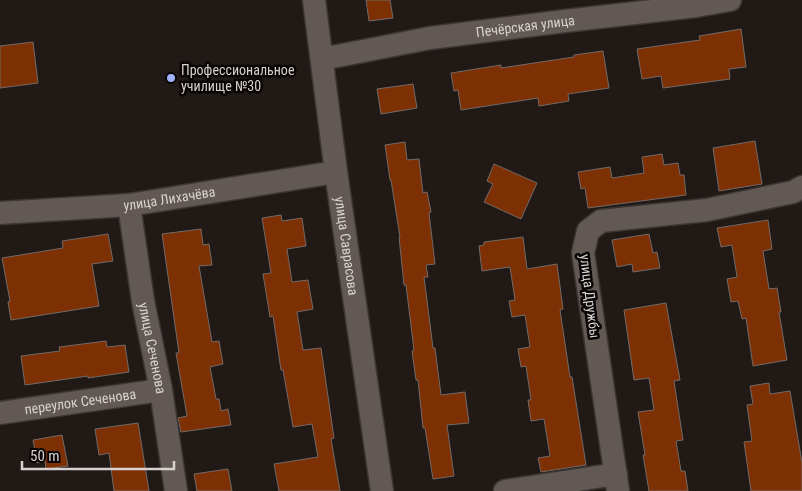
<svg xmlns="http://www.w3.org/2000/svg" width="802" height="491" font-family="'Roboto Condensed',sans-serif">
<rect width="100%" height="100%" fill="#201916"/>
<path fill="#7e3005" stroke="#736a66" d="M 366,0 L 390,0 L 393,18 L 369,21 Z
M 741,29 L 746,67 L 729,69 L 730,79 L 663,88 L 661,76 L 642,79 L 637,49 L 700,40 L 699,36 Z
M 33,42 L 38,83 L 0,88 L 0,46 Z
M 603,51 L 609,88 L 568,94 L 569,101 L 539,106 L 538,98 L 461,110 L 458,90 L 454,91 L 451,73 L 501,65 L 501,68 L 574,57 L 574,55 Z
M 413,84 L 417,108 L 381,114 L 377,89 Z
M 755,141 L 762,184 L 719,191 L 713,148 Z
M 405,142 L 407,160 L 419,159 L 423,193 L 427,192 L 431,212 L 429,213 L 435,264 L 426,265 L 428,277 L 424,277 L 433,348 L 435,348 L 441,395 L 465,392 L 469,423 L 447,425 L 454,476 L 433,479 L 425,428 L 423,428 L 418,380 L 416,380 L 412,351 L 414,350 L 406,285 L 404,285 L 399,237 L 400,237 L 391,180 L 390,180 L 385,145 Z
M 662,154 L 664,165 L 678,163 L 680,175 L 684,175 L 686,195 L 588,208 L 585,188 L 581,189 L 578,172 L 610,167 L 612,178 L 644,173 L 642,157 Z
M 494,164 L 537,183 L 521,219 L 484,202 L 493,184 L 487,181 Z
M 281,215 L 282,221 L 302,218 L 306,246 L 287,249 L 292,282 L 308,280 L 313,309 L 297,312 L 303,350 L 321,348 L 334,438 L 331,439 L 340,491 L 279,491 L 274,464 L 318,457 L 312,424 L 293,427 L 283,370 L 281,370 L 273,316 L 270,317 L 263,274 L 271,273 L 262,218 Z
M 768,220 L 772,249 L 763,251 L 769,289 L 777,288 L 781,312 L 779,312 L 787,360 L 753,366 L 746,318 L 742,319 L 738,301 L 731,302 L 727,279 L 737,277 L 732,245 L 721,247 L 717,228 Z
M 201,229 L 203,245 L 209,244 L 212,265 L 199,266 L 212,342 L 219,341 L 223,364 L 210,367 L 216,399 L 219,399 L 221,411 L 228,409 L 231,425 L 181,432 L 178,418 L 187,416 L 176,353 L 179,353 L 162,234 Z
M 108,234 L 113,261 L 92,264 L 99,306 L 11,320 L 8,302 L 10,301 L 2,258 L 63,248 L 62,241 Z
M 649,234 L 653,253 L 657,252 L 660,268 L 633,272 L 632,264 L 617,267 L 612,240 Z
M 523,237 L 527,269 L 557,264 L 563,309 L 560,310 L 570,377 L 572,377 L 586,465 L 541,472 L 538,458 L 550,456 L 544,419 L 531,421 L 528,400 L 531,400 L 526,366 L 521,367 L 518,349 L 530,347 L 525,315 L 512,317 L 509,301 L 515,300 L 510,267 L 482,271 L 479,246 L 484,245 L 484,242 Z
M 666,303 L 680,380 L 674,381 L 683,440 L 676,441 L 681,471 L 685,471 L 688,491 L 649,491 L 643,455 L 645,455 L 638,412 L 654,410 L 649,378 L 634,380 L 624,310 Z
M 106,341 L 107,347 L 125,345 L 129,372 L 88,378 L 88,376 L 25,385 L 21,356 L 60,351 L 59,347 Z
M 769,383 L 770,394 L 790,391 L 802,463 L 802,491 L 751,491 L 744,442 L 752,441 L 747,405 L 753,404 L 750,386 Z
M 138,423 L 149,491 L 114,491 L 109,453 L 99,455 L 95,429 Z
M 62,435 L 68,466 L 46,469 L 45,461 L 37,463 L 33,440 Z
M 228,469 L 232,491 L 197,491 L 194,474 Z"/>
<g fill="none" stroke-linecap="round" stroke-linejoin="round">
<g stroke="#3b3634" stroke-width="25">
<g id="minor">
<path id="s1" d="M 314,0 L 336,172 L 382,491"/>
<path id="s2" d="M 322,59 L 430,38 L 565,21 L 696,6 L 730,0"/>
<path id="s3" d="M 129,205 L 143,301 L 161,390 L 176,491"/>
<path id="s4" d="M 0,213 L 129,205 L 336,172"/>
<path id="s5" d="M 0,413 L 161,390"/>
<path d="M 505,491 L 616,474"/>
<path d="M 618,491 L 583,253 L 588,231 L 601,221 L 707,210 L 793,192 L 802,187"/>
</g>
</g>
<use href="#minor" stroke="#625955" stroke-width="22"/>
</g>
<circle fill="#a4b1fc" stroke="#080504" stroke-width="2" cx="171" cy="78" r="5"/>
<g text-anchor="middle" stroke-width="5" stroke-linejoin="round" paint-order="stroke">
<g font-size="14" fill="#d7d2d0" stroke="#080504">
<text dy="5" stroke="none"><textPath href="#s2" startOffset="206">Печёрская улица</textPath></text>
<text dy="5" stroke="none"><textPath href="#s4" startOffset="170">улица Лихачёва</textPath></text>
<text dy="5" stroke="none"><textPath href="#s1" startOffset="248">улица Саврасова</textPath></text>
<text transform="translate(590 296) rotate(83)" y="5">улица Дружбы</text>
<text dy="5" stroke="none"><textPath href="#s3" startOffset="145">улица Сеченова</textPath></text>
<text dy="5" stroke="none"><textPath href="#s5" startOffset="81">переулок Сеченова</textPath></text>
</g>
<g font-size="14" fill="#d7d2d0" stroke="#080504" text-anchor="start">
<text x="181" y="75">Профессиональное<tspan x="181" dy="16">училище №30</tspan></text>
</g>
</g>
<path d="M22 461v8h152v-8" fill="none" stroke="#d7d2d0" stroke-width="2.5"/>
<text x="30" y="461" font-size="15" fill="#d7d2d0" stroke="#080504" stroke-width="4" paint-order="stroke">50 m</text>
</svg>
